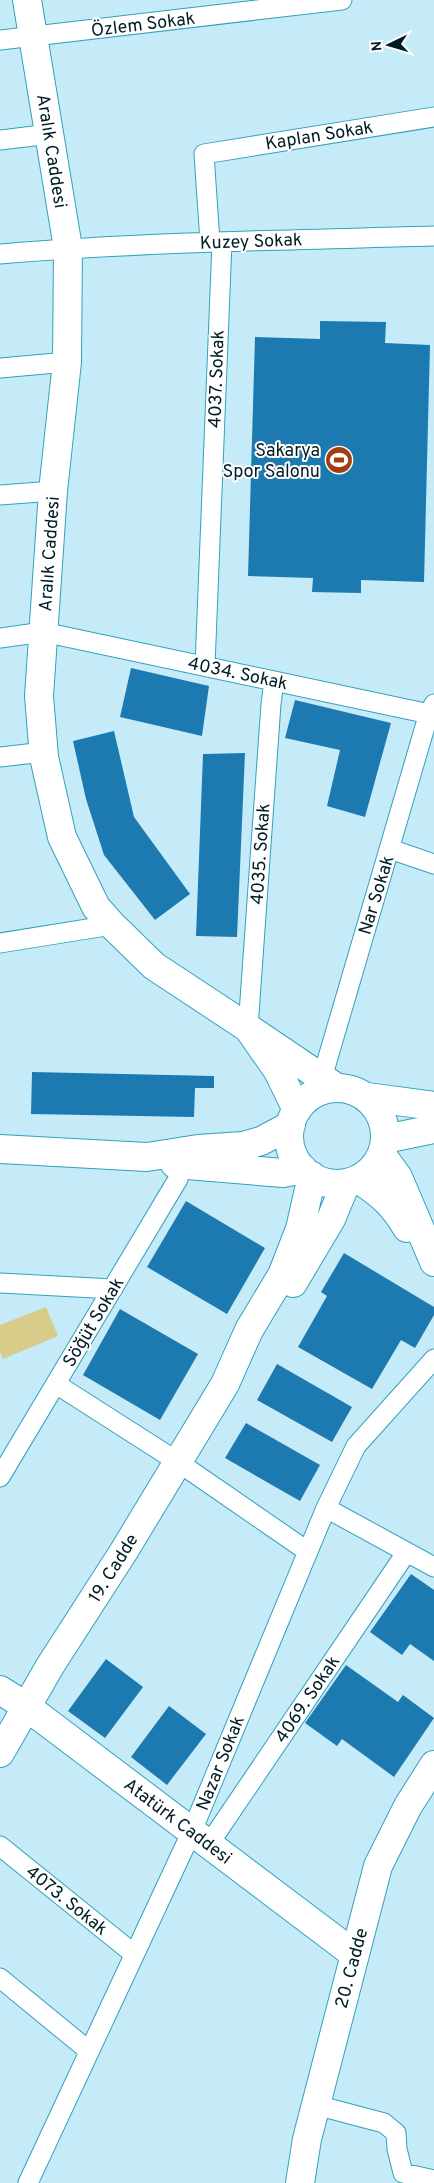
<svg xmlns="http://www.w3.org/2000/svg" width="434" height="2183" font-family="Overpass,sans-serif">
<rect width="100%" height="100%" fill="#c6ebf8"/>
<path fill="#d7cc89" d="M 46,1307 L 58,1336 L 3,1359 L 0,1352 L 0,1325 Z"/>
<path fill="#1c7ab1" d="M 320,321 L 386,322 L 385,343 L 430,345 L 424,582 L 361,580 L 361,593 L 312,592 L 313,578 L 248,576 L 255,337 L 320,339 Z
M 131,668 L 209,686 L 202,736 L 120,717 Z
M 295,700 L 391,723 L 365,817 L 327,806 L 340,750 L 285,738 Z
M 114,731 L 134,817 L 190,894 L 155,920 L 104,855 L 86,799 L 73,741 Z
M 245,753 L 237,937 L 196,936 L 203,754 Z
M 32,1072 L 214,1076 L 214,1088 L 195,1088 L 194,1117 L 31,1114 Z
M 186,1201 L 265,1248 L 227,1314 L 147,1267 Z
M 344,1253 L 434,1307 L 434,1315 L 415,1348 L 401,1340 L 372,1389 L 298,1347 L 327,1296 L 321,1292 Z
M 120,1309 L 198,1354 L 160,1420 L 83,1375 Z
M 277,1364 L 352,1407 L 332,1442 L 257,1400 Z
M 246,1423 L 320,1465 L 300,1501 L 225,1458 Z
M 411,1574 L 434,1590 L 434,1661 L 410,1644 L 402,1655 L 370,1632 Z
M 106,1659 L 143,1687 L 105,1738 L 68,1711 Z
M 346,1665 L 398,1702 L 403,1695 L 434,1718 L 394,1777 L 342,1739 L 337,1746 L 305,1723 Z
M 169,1706 L 206,1734 L 167,1785 L 131,1757 Z"/>
<g fill="none" stroke-linecap="round" stroke-linejoin="round">
<g stroke="#31a1bf" stroke-width="21">
<path id="street" d="M 0,40 L 342,0
M 0,140 L 50,134
M 210,242 L 204,154 L 434,117
M 0,254 C 144,242 289,240 434,236
M 0,368 L 67,362
M 0,495 L 53,491
M 0,638 L 43,632 L 434,715
M 205,666 L 222,242
M 0,757 L 44,752
M 390,849 L 434,864
M 0,943 L 112,925
M 248,1028 L 271,704 L 274,681
M 322,1078 L 429,713 L 434,704
M 0,1283 L 113,1289
M 56,1384 L 178,1462 L 307,1551
M 0,1477 L 178,1179 L 179,1165
M 326,1508 L 434,1567
M 209,1844 L 406,1553
M 0,1846 L 134,1954
M 0,1978 L 89,2051
M 316,2105 L 384,2123 L 396,2133 L 397,2149 L 403,2173 L 434,2180
M 28,2183 L 192,1831 L 326,1508 L 356,1446 L 434,1359"/>
</g>
<g stroke="#31a1bf" stroke-width="30">
<path id="secondary" d="M 27,0 L 68,248 L 67,362 L 53,491 L 39,696 L 44,757 L 62,837 L 96,907 L 112,925 L 154,966 L 248,1028
M289 1136a48 48 0 1 1 96 0a48 48 0 1 1-96 0Z
M 367,1097 L 434,1106
M 297,1110 L 278,1071 L 248,1028 L 337,1088
M 385,1139 L 434,1129
M 0,1149 L 147,1157 L 198,1149 L 243,1146 L 261,1141 L 291,1125
M 382,1155 L 398,1177 L 434,1262
M 175,1164 L 283,1173 L 303,1169
M 358,1179 C 381,1194 393,1204 407,1228
M 293,1283 L 331,1219 L 346,1183
M 0,1690 L 27,1707 L 354,1954
M 0,1753 L 50,1666 L 124,1551 L 225,1384 L 249,1330 L 282,1275 L 300,1229 L 312,1176
M 300,2183 L 307,2139 L 378,1866 L 408,1806 L 434,1765"/>
</g>
<use href="#street" stroke="#fff" stroke-width="19"/>
<use href="#secondary" stroke="#fff" stroke-width="28"/>
</g>
<defs>
<g id="stadium-disc" transform="scale(1.4375)"><circle r="9.5" fill="#a23d10" stroke="#fff"/><path d="M0-5a6.5 5 0 1 0 0 10a6.5 5 0 1 0 0-10ZM-3.5-1.8h7v3.6h-7Z" fill="#fff"/></g>
</defs>
<g fill-rule="evenodd">
<use href="#stadium-disc" x="339" y="460"/>
</g>
<g text-anchor="middle" stroke-width="4" stroke-linejoin="round" paint-order="stroke">
<g font-size="18" fill="#001c25" stroke="#fff">
<text transform="translate(143 24) rotate(-7)" y="6">Özlem Sokak</text>
<text transform="translate(319 135) rotate(-9)" y="6">Kaplan Sokak</text>
<text transform="translate(52 151) rotate(81)" y="6">Aralık Caddesi</text>
<text transform="translate(251 241) rotate(-2)" y="6">Kuzey Sokak</text>
<text transform="translate(216 379) rotate(-88)" y="6">4037. Sokak</text>
<text transform="translate(49 554) rotate(-86)" y="6">Aralık Caddesi</text>
<text transform="translate(238 673) rotate(12)" y="6">4034. Sokak</text>
<text transform="translate(260 854) rotate(-86)" y="6">4035. Sokak</text>
<text transform="translate(376 895) rotate(-73)" y="6">Nar Sokak</text>
<text transform="translate(93 1322) rotate(-59)" y="6">Söğüt Sokak</text>
<text transform="translate(113 1568) rotate(-58)" y="6">19. Cadde</text>
<text transform="translate(307 1699) rotate(-56)" y="6">4069. Sokak</text>
<text transform="translate(220 1763) rotate(-68)" y="6">Nazar Sokak</text>
<text transform="translate(178 1821) rotate(37)" y="6">Atatürk Caddesi</text>
<text transform="translate(67 1900) rotate(39)" y="6">4073. Sokak</text>
<text transform="translate(351 1968) rotate(-75)" y="6">20. Cadde</text>
</g>
<g font-size="18" fill="#001c25" stroke="#fff" text-anchor="end">
<text x="320" y="456">Sakarya<tspan x="320" dy="21">Spor Salonu</tspan></text>
</g>
</g>
<g transform="translate(389 45) rotate(265)" stroke="#ffffff" stroke-width="4" paint-order="stroke">
<path d="M0-4L9 19L0 12L-9 19Z" fill="#001c25"/>
<text y="-8" font-size="14" font-weight="bold" text-anchor="middle" fill="#001c25">N</text>
</g>
</svg>
